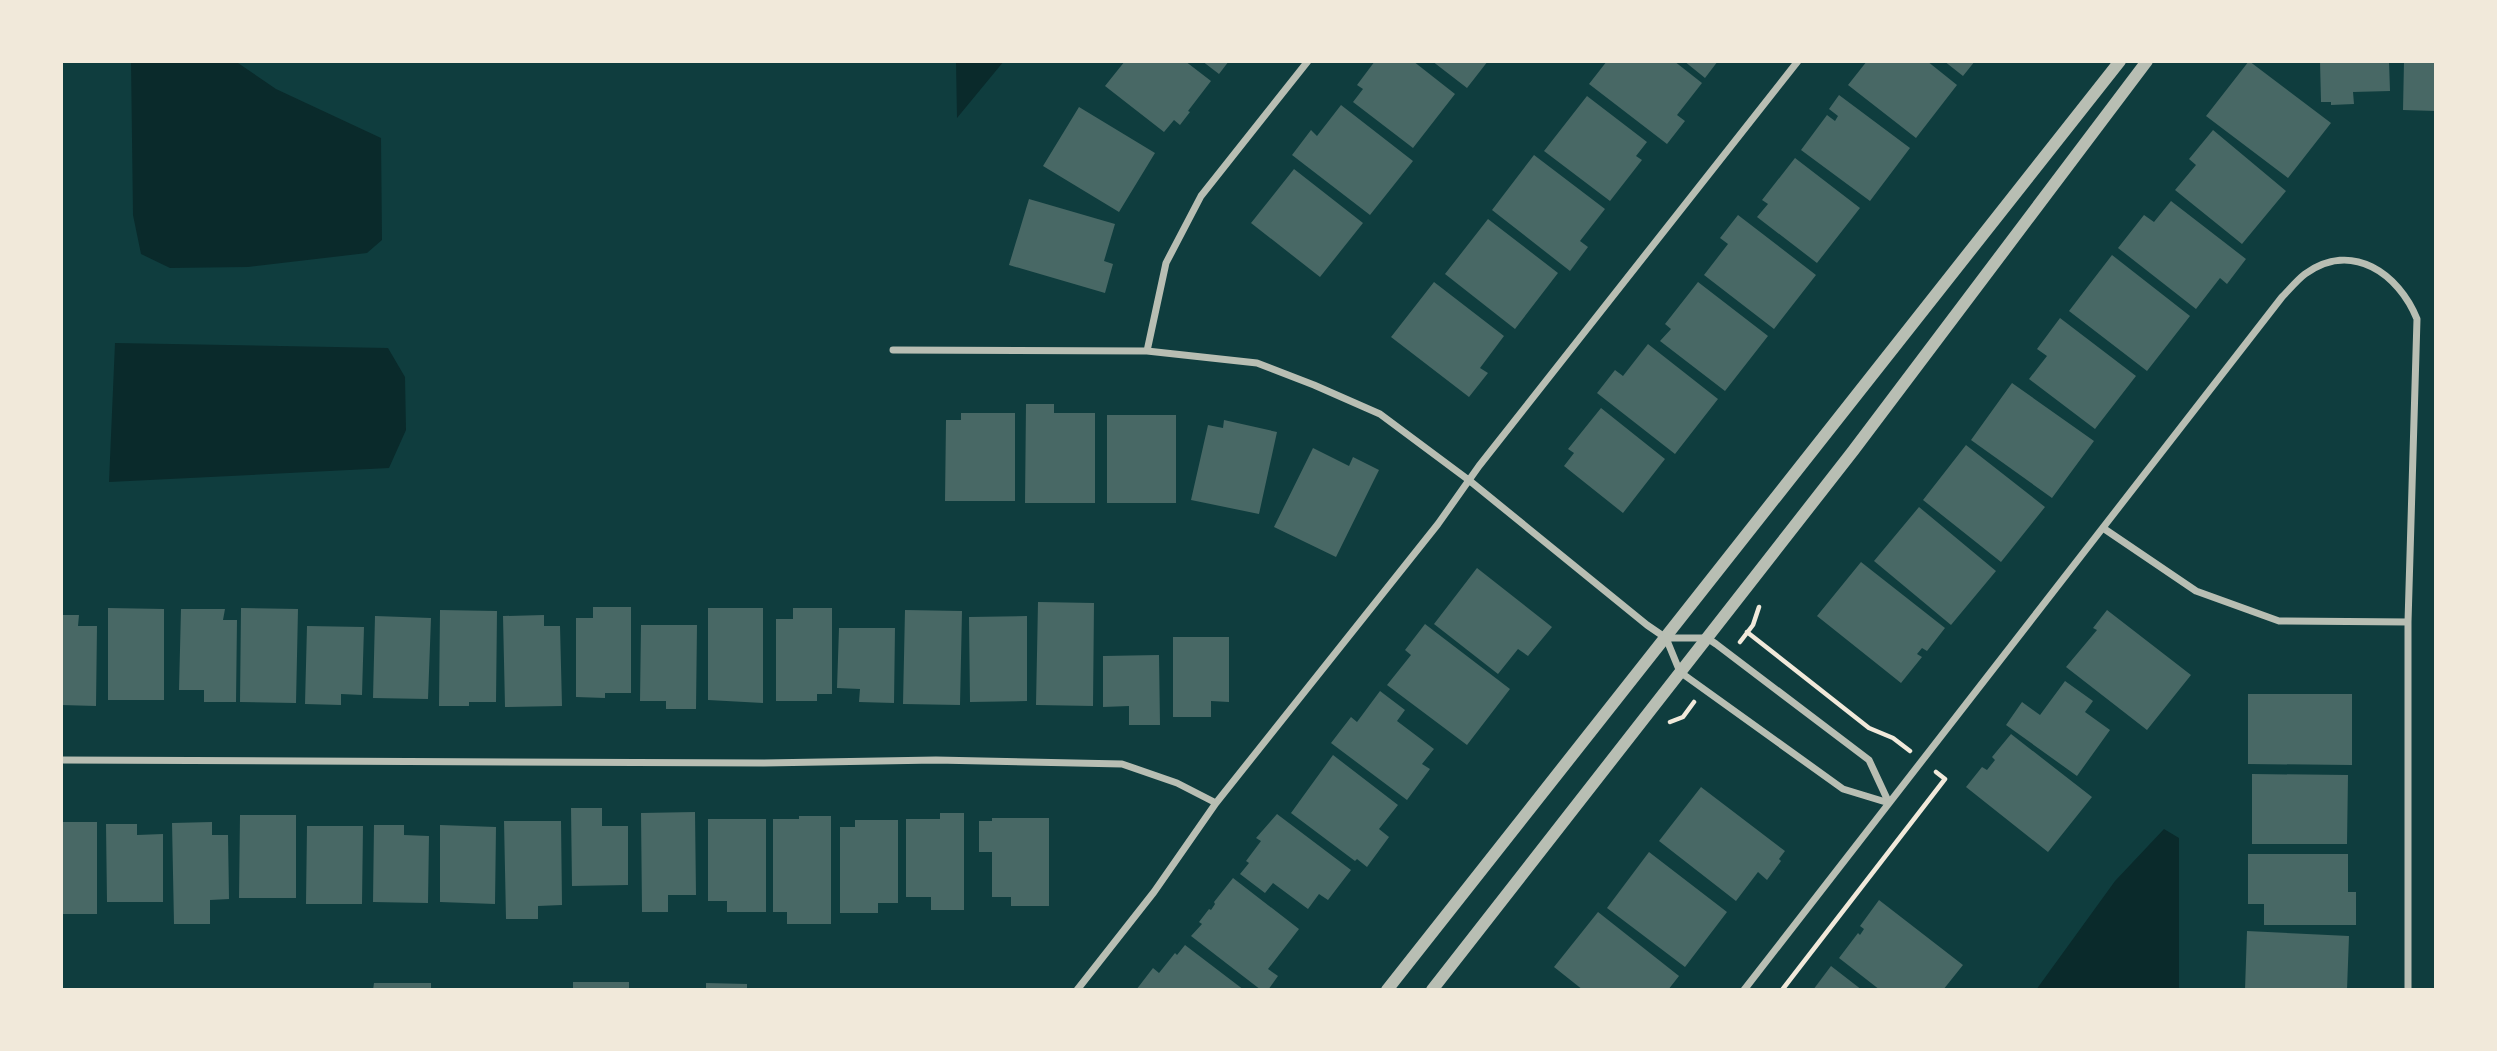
<svg xmlns="http://www.w3.org/2000/svg" width="2497" height="1051" font-family="Raleway,sans-serif">
<rect width="100%" height="100%" fill="#0f3d3e"/>
<path fill="#0a2a2b" d="M 131,61 L 235,61 L 276,89 L 381,138 L 382,240 L 367,253 L 248,267 L 170,268 L 141,254 L 133,215 Z
M 956,61 L 1004,61 L 957,118 Z
M 115,343 L 388,348 L 405,377 L 406,430 L 389,468 L 109,482 Z
M 2164,829 L 2179,838 L 2179,990 L 2036,990 L 2115,881 Z"/>
<path fill="#486865" d="M 1125,61 L 1185,61 L 1211,81 L 1188,111 L 1190,112 L 1180,125 L 1174,120 L 1164,132 L 1105,86 Z
M 1202,61 L 1229,61 L 1219,74 Z
M 1375,61 L 1413,61 L 1455,94 L 1413,148 L 1353,102 L 1363,89 L 1357,85 Z
M 1432,61 L 1488,61 L 1467,88 Z
M 1607,61 L 1674,61 L 1702,83 L 1677,115 L 1685,121 L 1667,144 L 1589,84 Z
M 1684,61 L 1718,61 L 1705,78 Z
M 1867,61 L 1927,61 L 1957,85 L 1916,138 L 1848,85 Z
M 1944,61 L 1975,61 L 1963,76 Z
M 2249,61 L 2331,123 L 2288,178 L 2206,116 Z
M 2320,61 L 2389,61 L 2390,91 L 2353,92 L 2354,104 L 2331,105 L 2331,102 L 2321,102 Z
M 2404,61 L 2436,61 L 2436,111 L 2403,110 Z
M 1839,95 L 1910,148 L 1870,201 L 1801,150 L 1827,115 L 1835,121 L 1838,116 L 1829,109 Z
M 1587,96 L 1647,142 L 1636,156 L 1642,160 L 1610,201 L 1544,151 Z
M 1341,105 L 1413,161 L 1370,215 L 1292,155 L 1311,130 L 1317,136 Z
M 1079,107 L 1155,153 L 1119,212 L 1043,166 Z
M 2213,130 L 2286,191 L 2242,244 L 2175,190 L 2196,165 L 2189,159 Z
M 1534,155 L 1605,209 L 1580,241 L 1588,247 L 1570,271 L 1492,210 Z
M 1795,158 L 1860,208 L 1817,263 L 1757,217 L 1768,204 L 1762,200 Z
M 1294,169 L 1363,223 L 1320,277 L 1251,223 Z
M 1029,199 L 1115,224 L 1104,261 L 1113,264 L 1105,293 L 1009,265 Z
M 2171,201 L 2246,259 L 2227,284 L 2220,278 L 2196,309 L 2118,248 L 2144,215 L 2154,222 Z
M 1738,215 L 1816,275 L 1774,329 L 1704,275 L 1728,244 L 1720,238 Z
M 1488,219 L 1558,273 L 1515,329 L 1445,274 Z
M 2112,255 L 2190,316 L 2147,371 L 2069,311 Z
M 1434,282 L 1504,336 L 1480,368 L 1488,373 L 1469,397 L 1391,337 Z
M 1698,282 L 1768,336 L 1725,391 L 1660,341 L 1671,329 L 1665,324 Z
M 2060,318 L 2136,376 L 2095,429 L 2029,379 L 2047,356 L 2037,349 Z
M 1648,344 L 1718,399 L 1675,454 L 1597,393 L 1615,370 L 1623,376 Z
M 2012,383 L 2094,441 L 2052,498 L 1971,440 Z
M 1026,404 L 1054,404 L 1054,413 L 1095,413 L 1095,503 L 1025,503 Z
M 1601,408 L 1665,459 L 1623,513 L 1564,466 L 1574,453 L 1568,449 Z
M 961,413 L 1015,413 L 1015,501 L 945,501 L 946,420 L 961,420 Z
M 1107,415 L 1176,415 L 1176,503 L 1107,503 Z
M 1224,420 L 1277,432 L 1259,514 L 1191,500 L 1208,425 L 1223,428 Z
M 1966,445 L 2045,507 L 2001,562 L 1923,500 Z
M 1313,448 L 1349,466 L 1353,457 L 1379,470 L 1336,557 L 1274,527 Z
M 1919,507 L 1996,571 L 1951,625 L 1874,561 Z
M 1861,562 L 1945,628 L 1927,651 L 1922,648 L 1917,654 L 1922,657 L 1901,683 L 1817,616 Z
M 1477,568 L 1552,627 L 1528,656 L 1518,649 L 1498,674 L 1434,624 Z
M 1038,602 L 1094,603 L 1093,706 L 1036,705 Z
M 593,607 L 631,607 L 631,693 L 605,693 L 605,698 L 576,697 L 576,618 L 593,618 Z
M 108,608 L 164,609 L 164,700 L 108,700 Z
M 241,608 L 298,609 L 296,703 L 240,702 Z
M 708,608 L 763,608 L 763,703 L 708,700 Z
M 793,608 L 832,608 L 832,694 L 817,694 L 817,701 L 776,701 L 776,619 L 793,619 Z
M 181,609 L 225,609 L 223,620 L 237,620 L 236,702 L 204,702 L 204,690 L 179,690 Z
M 440,610 L 497,611 L 496,702 L 469,702 L 469,706 L 439,706 Z
M 905,610 L 962,611 L 960,705 L 903,704 Z
M 2107,610 L 2191,675 L 2147,730 L 2066,667 L 2097,630 L 2093,628 Z
M 61,615 L 79,615 L 78,626 L 97,626 L 96,706 L 61,705 Z
M 544,615 L 544,626 L 560,626 L 562,706 L 505,707 L 503,616 Z
M 375,616 L 431,618 L 428,699 L 373,698 Z
M 1027,616 L 1027,701 L 970,702 L 969,617 Z
M 1425,624 L 1510,689 L 1467,745 L 1387,685 L 1411,655 L 1405,650 Z
M 641,625 L 697,625 L 696,709 L 666,709 L 666,701 L 640,701 Z
M 307,626 L 364,627 L 362,695 L 341,694 L 341,705 L 305,704 Z
M 839,628 L 895,628 L 894,703 L 859,702 L 860,689 L 837,688 Z
M 1173,637 L 1229,637 L 1229,702 L 1211,701 L 1211,717 L 1173,717 Z
M 1159,655 L 1160,725 L 1129,725 L 1129,706 L 1103,707 L 1103,656 Z
M 2065,681 L 2093,701 L 2085,712 L 2110,730 L 2077,776 L 2006,725 L 2022,702 L 2040,715 Z
M 1380,691 L 1405,710 L 1397,721 L 1434,749 L 1422,764 L 1430,769 L 1407,800 L 1331,743 L 1351,717 L 1357,722 Z
M 2248,694 L 2352,694 L 2352,765 L 2248,764 Z
M 2011,734 L 2092,797 L 2048,852 L 1966,787 L 1982,767 L 1987,770 L 1995,760 L 1992,757 Z
M 1333,755 L 1398,805 L 1379,829 L 1389,837 L 1367,867 L 1357,859 L 1355,861 L 1291,813 Z
M 2252,774 L 2348,775 L 2347,844 L 2252,844 Z
M 1701,787 L 1785,851 L 1779,859 L 1781,861 L 1767,880 L 1758,872 L 1736,901 L 1659,841 Z
M 571,808 L 602,808 L 602,826 L 628,826 L 628,885 L 572,886 Z
M 695,812 L 696,895 L 668,895 L 668,912 L 642,912 L 641,813 Z
M 940,813 L 964,813 L 964,910 L 931,910 L 931,897 L 906,897 L 906,819 L 940,819 Z
M 1277,814 L 1351,870 L 1328,900 L 1319,894 L 1308,909 L 1273,883 L 1265,893 L 1240,874 L 1249,863 L 1246,861 L 1261,841 L 1256,838 Z
M 240,815 L 296,815 L 296,898 L 239,898 Z
M 799,816 L 831,816 L 831,924 L 787,924 L 787,912 L 773,912 L 773,819 L 799,819 Z
M 992,818 L 1049,818 L 1049,906 L 1011,906 L 1011,897 L 992,897 L 992,852 L 979,852 L 979,821 L 992,821 Z
M 708,819 L 766,819 L 766,912 L 727,912 L 727,901 L 708,901 Z
M 855,820 L 898,820 L 898,903 L 878,903 L 878,913 L 840,913 L 840,827 L 855,827 Z
M 504,821 L 561,821 L 562,905 L 538,906 L 538,919 L 506,919 Z
M 61,822 L 97,822 L 97,914 L 61,914 Z
M 212,822 L 212,835 L 228,835 L 229,899 L 210,900 L 210,924 L 174,924 L 172,823 Z
M 106,824 L 137,824 L 137,835 L 163,834 L 163,902 L 107,902 Z
M 374,825 L 404,825 L 404,835 L 429,836 L 428,903 L 373,902 Z
M 440,825 L 496,827 L 495,904 L 440,902 Z
M 307,826 L 363,826 L 362,904 L 306,904 Z
M 1649,852 L 1727,912 L 1685,967 L 1607,908 Z
M 2248,854 L 2348,854 L 2348,892 L 2356,892 L 2356,925 L 2264,925 L 2264,904 L 2248,904 Z
M 1233,878 L 1299,929 L 1268,969 L 1278,976 L 1268,990 L 1261,990 L 1191,936 L 1202,924 L 1199,922 L 1209,909 L 1211,910 L 1215,904 L 1214,902 Z
M 1879,900 L 1963,965 L 1943,990 L 1880,990 L 1839,958 L 1858,933 L 1860,935 L 1864,929 L 1860,926 Z
M 1598,912 L 1679,976 L 1668,990 L 1583,990 L 1554,967 Z
M 2247,931 L 2349,936 L 2347,990 L 2245,990 Z
M 1185,945 L 1244,990 L 1136,990 L 1153,968 L 1159,973 L 1175,953 L 1177,955 Z
M 1831,966 L 1862,990 L 1813,990 Z
M 573,982 L 629,982 L 629,990 L 573,990 Z
M 374,983 L 431,983 L 431,990 L 373,990 Z
M 706,983 L 747,984 L 747,990 L 706,990 Z"/>
<g fill="none" stroke-linecap="round" stroke-linejoin="round">
<path stroke="#f1e9da" stroke-width="4.5" d="M 1747,632 L 1869,728 L 1893,738 L 1910,751
M 1740,642 L 1753,625 L 1759,607
M 1670,722 L 1683,717 L 1694,702
M 1782,990 L 1945,779 L 1936,772"/>
<path stroke="#b8beb3" stroke-width="7" d="M 893,350 L 1147,351 L 1257,363 L 1314,385 L 1380,414 L 1470,481 L 1647,625 L 1666,638 L 1707,638 L 1716,644 L 1869,760 L 1889,803
M 1147,351 L 1166,263 L 1201,196 L 1308,61
M 2103,528 L 2196,591 L 2279,621 L 2408,622
M 1666,638 L 1680,672 L 1843,789 L 1889,803
M 61,760 L 764,763 L 936,760 L 1122,764 L 1177,783 L 1216,803
M 1077,990 L 1154,892 L 1216,803 L 1438,524 L 1479,466 L 1798,61
M 1744,990 L 2282,297 C 2289,290 2297,280 2305,274 C 2352,240 2399,274 2417,319 L 2408,622 L 2408,990"/>
<path stroke="#b8beb3" stroke-width="12" d="M 1387,990 L 2120,61
M 1432,990 L 1853,451 L 2147,61"/>
</g>
<rect width="2497" height="1051" fill="none" stroke="#f1e9da" stroke-width="126"/>
</svg>
